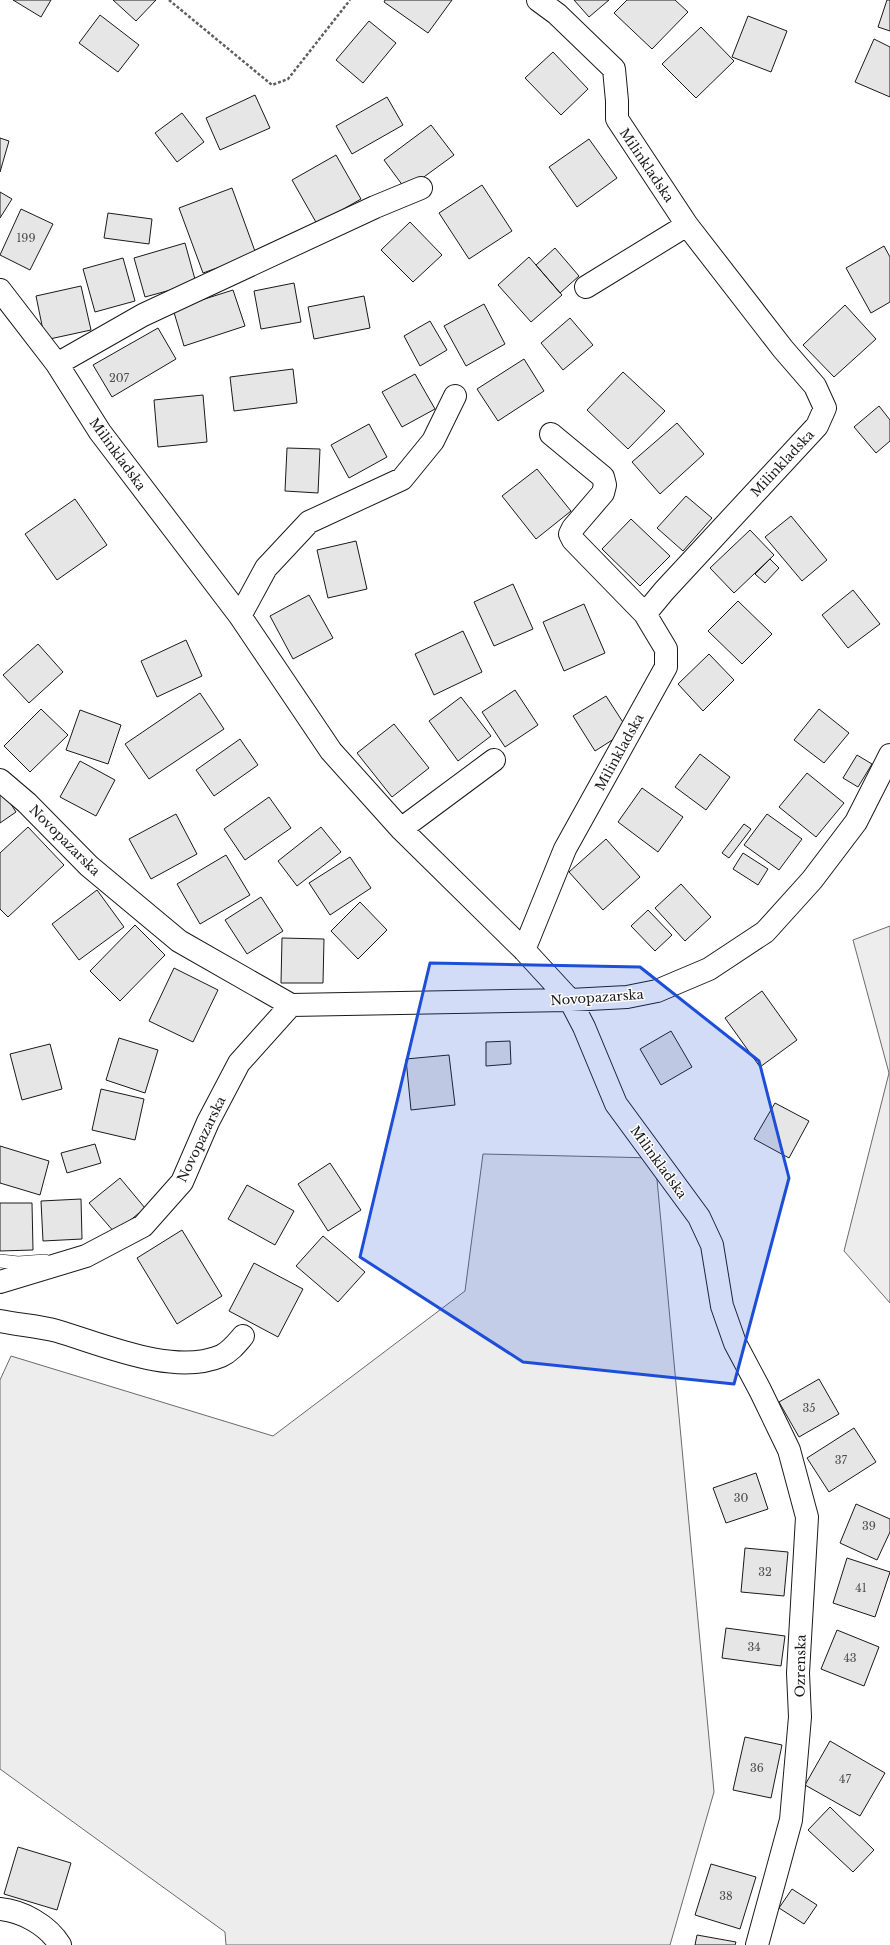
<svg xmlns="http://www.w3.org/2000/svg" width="890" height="1945" font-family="'Libre Baskerville',serif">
<rect width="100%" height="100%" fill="#fff"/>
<path fill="#ededed" stroke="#6a6a6a" d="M 890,926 L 890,1303 L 844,1251 L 889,1073 L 853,940 Z
M 483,1154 L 655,1158 L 714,1792 L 670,1945 L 226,1945 L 225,1932 L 0,1769 L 0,1380 L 11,1356 L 273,1436 L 465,1291 Z"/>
<path fill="#e6e6e6" stroke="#1a1a1a" d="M 13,0 L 51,0 L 41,17 Z
M 113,0 L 156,0 L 136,21 Z
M 385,0 L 452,0 L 428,33 L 384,2 Z
M 574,0 L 609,0 L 589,17 Z
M 627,0 L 675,0 L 688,12 L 652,49 L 614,13 Z
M 887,0 L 890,0 L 890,31 L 878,27 Z
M 100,15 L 139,45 L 118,72 L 79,43 Z
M 748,16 L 787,31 L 771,72 L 732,57 Z
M 369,21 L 396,43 L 363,83 L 336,60 Z
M 701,27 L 734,61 L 696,98 L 662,64 Z
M 874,39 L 890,47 L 890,97 L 855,82 Z
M 553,52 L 588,89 L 561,115 L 525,78 Z
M 255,95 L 270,128 L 220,150 L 206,118 Z
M 387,97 L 403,125 L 352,154 L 336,126 Z
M 182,113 L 204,142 L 177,162 L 155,133 Z
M 431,125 L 454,155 L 406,190 L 384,160 Z
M 0,138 L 9,141 L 0,172 Z
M 589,139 L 617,178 L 577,207 L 549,167 Z
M 336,155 L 361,199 L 317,224 L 292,180 Z
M 482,185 L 512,231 L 469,259 L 439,213 Z
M 232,188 L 256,254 L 203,273 L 179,208 Z
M 0,192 L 12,199 L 0,218 Z
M 21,209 L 53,224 L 30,270 L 0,255 Z
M 108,213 L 152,219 L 149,244 L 104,238 Z
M 410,222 L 442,255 L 413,282 L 381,250 Z
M 185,243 L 196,283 L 145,297 L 134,258 Z
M 884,246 L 890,257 L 890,302 L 871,313 L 846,268 Z
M 555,248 L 579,276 L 560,293 L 536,265 Z
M 529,257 L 562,295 L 531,322 L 498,285 Z
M 123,258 L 135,301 L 95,312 L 83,269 Z
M 294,283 L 301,322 L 261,329 L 254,291 Z
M 81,286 L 91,330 L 45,340 L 36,296 Z
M 233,290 L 245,326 L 184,346 L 173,309 Z
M 364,296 L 370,328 L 314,339 L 308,307 Z
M 484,304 L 505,344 L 466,366 L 444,326 Z
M 845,305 L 876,339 L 834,377 L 803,345 Z
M 570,318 L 593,345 L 563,370 L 541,343 Z
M 430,321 L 447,350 L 420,366 L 404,336 Z
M 158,328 L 176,359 L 112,397 L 93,365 Z
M 524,359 L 544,391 L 498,421 L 477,389 Z
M 293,369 L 297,403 L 234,411 L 230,377 Z
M 623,372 L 665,411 L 628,449 L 587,410 Z
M 415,374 L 435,409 L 402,427 L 382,392 Z
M 203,395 L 207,442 L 158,447 L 154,400 Z
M 879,406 L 890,420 L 890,441 L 876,453 L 854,427 Z
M 677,423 L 704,454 L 660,494 L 632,462 Z
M 369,424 L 387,457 L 349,478 L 331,445 Z
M 287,448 L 320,449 L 318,493 L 285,491 Z
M 537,469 L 571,511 L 536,539 L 502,496 Z
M 686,496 L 712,518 L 683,551 L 657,528 Z
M 75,499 L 107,545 L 57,580 L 25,534 Z
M 791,516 L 827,560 L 802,581 L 765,537 Z
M 631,519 L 670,556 L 640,586 L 602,549 Z
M 750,530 L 774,555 L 734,593 L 710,568 Z
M 356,541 L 367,589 L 328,598 L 317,550 Z
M 770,559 L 779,568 L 765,583 L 755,574 Z
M 513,584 L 533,629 L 494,646 L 474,602 Z
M 853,590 L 880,624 L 848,648 L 822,615 Z
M 309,595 L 333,638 L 293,659 L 270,616 Z
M 738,601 L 772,634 L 742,664 L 708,631 Z
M 584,604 L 605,653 L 564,671 L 543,622 Z
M 463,631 L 482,672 L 434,695 L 415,654 Z
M 186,640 L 202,676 L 157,697 L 141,661 Z
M 38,644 L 63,672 L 29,703 L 3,675 Z
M 709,654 L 734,680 L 703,711 L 678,684 Z
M 515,690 L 538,725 L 505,747 L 482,712 Z
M 200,693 L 224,729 L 149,779 L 125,744 Z
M 606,696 L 628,730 L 595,751 L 573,716 Z
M 461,697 L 491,736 L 458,761 L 429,721 Z
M 41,709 L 68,735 L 30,772 L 4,746 Z
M 819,709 L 849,733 L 824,763 L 794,740 Z
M 80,710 L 121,725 L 108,764 L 66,750 Z
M 394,724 L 429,768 L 392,797 L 357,753 Z
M 240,739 L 258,765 L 214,796 L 196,770 Z
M 700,754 L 730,777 L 706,810 L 675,787 Z
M 857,755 L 872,764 L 858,787 L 843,778 Z
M 80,761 L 115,780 L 96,816 L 60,797 Z
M 807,773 L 844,803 L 816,837 L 779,807 Z
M 0,787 L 16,812 L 0,823 Z
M 642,788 L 683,817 L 658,852 L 618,822 Z
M 269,797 L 291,828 L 245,860 L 224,829 Z
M 176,814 L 197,854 L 151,879 L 129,839 Z
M 767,814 L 802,839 L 779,870 L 744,845 Z
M 744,824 L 751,829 L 729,858 L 722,853 Z
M 28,827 L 64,865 L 8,917 L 0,909 L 0,853 Z
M 321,827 L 341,852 L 297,886 L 278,861 Z
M 606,839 L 640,877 L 603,910 L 569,872 Z
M 743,853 L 768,869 L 758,885 L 733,869 Z
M 226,855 L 250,895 L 200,924 L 177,884 Z
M 350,857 L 371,888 L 330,915 L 309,883 Z
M 681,884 L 711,917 L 685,941 L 655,908 Z
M 97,890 L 124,927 L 79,960 L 52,924 Z
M 261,897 L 283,931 L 247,954 L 225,920 Z
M 360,902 L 387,930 L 358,959 L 331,931 Z
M 648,910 L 672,935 L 655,951 L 631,926 Z
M 135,925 L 165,955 L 120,1001 L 90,971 Z
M 282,938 L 324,939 L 323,983 L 281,983 Z
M 174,968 L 218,990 L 193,1042 L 149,1021 Z
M 762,991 L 797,1040 L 760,1067 L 725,1018 Z
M 671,1031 L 692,1067 L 661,1085 L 640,1049 Z
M 119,1038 L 158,1050 L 145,1093 L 106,1080 Z
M 510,1041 L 511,1064 L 486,1066 L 486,1042 Z
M 50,1044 L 62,1089 L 22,1100 L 10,1054 Z
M 449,1055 L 455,1105 L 411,1110 L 406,1059 Z
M 101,1089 L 144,1099 L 135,1140 L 92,1130 Z
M 775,1103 L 809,1121 L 789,1158 L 754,1139 Z
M 95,1144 L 101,1163 L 67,1173 L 61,1153 Z
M 0,1146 L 49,1161 L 40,1195 L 0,1183 Z
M 330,1163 L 361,1210 L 328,1231 L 298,1184 Z
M 120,1178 L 145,1208 L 115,1233 L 89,1203 Z
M 247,1185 L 294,1211 L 275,1245 L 228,1219 Z
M 81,1199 L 82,1239 L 43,1241 L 41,1201 Z
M 0,1203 L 32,1203 L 33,1250 L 0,1251 Z
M 182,1230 L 222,1296 L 177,1324 L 137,1258 Z
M 323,1236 L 365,1272 L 338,1302 L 296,1266 Z
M 254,1263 L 303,1289 L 278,1337 L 229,1311 Z
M 819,1379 L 839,1414 L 799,1437 L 779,1402 Z
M 854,1428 L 876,1462 L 829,1492 L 807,1458 Z
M 756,1473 L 768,1509 L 726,1523 L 713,1488 Z
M 856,1504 L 890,1519 L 890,1532 L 877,1560 L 840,1543 Z
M 745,1548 L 788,1552 L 784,1596 L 741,1592 Z
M 847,1558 L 890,1572 L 875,1617 L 833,1603 Z
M 726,1628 L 785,1636 L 781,1666 L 722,1658 Z
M 837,1630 L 879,1647 L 864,1686 L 821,1669 Z
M 745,1737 L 782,1745 L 771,1798 L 733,1790 Z
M 830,1741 L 885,1773 L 860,1816 L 805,1785 Z
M 830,1807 L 874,1850 L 853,1872 L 808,1830 Z
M 18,1847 L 71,1863 L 57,1910 L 4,1894 Z
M 711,1864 L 756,1877 L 740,1929 L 695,1915 Z
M 792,1889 L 817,1905 L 804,1924 L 779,1908 Z
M 697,1935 L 736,1942 L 735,1945 L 695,1945 Z"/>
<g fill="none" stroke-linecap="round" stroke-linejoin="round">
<g stroke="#1a1a1a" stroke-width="14">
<path id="lane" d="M 0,1261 L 18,1263 L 45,1261"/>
</g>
<g stroke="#1a1a1a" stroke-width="24">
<path id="street" d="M 586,287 L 687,225
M 0,290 L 57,364 L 100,432 L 240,616 L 331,751 L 401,829 L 524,950 L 570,1000 L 584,1027 L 616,1104 L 699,1217 L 712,1245 L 722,1306 L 735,1343 L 760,1390 L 789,1450 L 807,1517 L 798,1673 L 800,1717 L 791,1820 L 757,1945
M 57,364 L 143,315 L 375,207 L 421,188
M 551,434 L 603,477 L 605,485 L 603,493 L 573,528 L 570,534 L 573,540 L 645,614
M 240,616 L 266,568 L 309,522 L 402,479 L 433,441 L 455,396
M 0,780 L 27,803 L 89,866 L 179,941 L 291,1005 L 570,1000 L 627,997 L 657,991 L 709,969 L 765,932 L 812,880 L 856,822 L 890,755
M 401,829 L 494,760
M 524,950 L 565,849 L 666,667 L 666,649 L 645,614 L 664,591 L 817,426 L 825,408 L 815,386 L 783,349 L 687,225 L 617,119 L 617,101 L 614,69 L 557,14 L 538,0
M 0,1282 L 86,1256 L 143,1226 L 182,1182 L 208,1122 L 239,1063 L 291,1005
M 0,1321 C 19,1325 39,1326 57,1331 C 104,1345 174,1376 221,1356 C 230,1352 237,1343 243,1336
M 0,1909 C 22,1911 48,1925 60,1945"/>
</g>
<path stroke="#5f5f5f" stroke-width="2.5" stroke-dasharray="3 2" stroke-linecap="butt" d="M 169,0 L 272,85 L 288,79 L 350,0"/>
<use href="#lane" stroke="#fff" stroke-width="13"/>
<use href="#street" stroke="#fff" stroke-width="22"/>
</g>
<path fill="#1d4ed8" fill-opacity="0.2" stroke="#1d4ed8" stroke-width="3" stroke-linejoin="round" d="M 430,963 L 640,967 L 759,1061 L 789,1178 L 734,1384 L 523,1362 L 360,1257 Z"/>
<g text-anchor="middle" stroke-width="3" stroke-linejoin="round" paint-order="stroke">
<g font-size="11" fill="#4d4d4d">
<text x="26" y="242">199</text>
<text x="119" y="382">207</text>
<text x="809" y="1412">35</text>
<text x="841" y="1464">37</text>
<text x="741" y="1502">30</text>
<text x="869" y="1530">39</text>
<text x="765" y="1576">32</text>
<text x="861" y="1592">41</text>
<text x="754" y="1651">34</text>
<text x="850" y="1662">43</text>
<text x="757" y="1772">36</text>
<text x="845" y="1783">47</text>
<text x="726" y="1900">38</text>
</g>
<g font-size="13" fill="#1a1a1a" stroke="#fff">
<text transform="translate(647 165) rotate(56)" y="5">Milinkladska</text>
<text transform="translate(118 454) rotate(54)" y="5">Milinkladska</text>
<text transform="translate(782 463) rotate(-47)" y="5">Milinkladska</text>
<text transform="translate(619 752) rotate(-61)" y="5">Milinkladska</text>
<text transform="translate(65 840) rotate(45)" y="5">Novopazarska</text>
<text transform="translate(597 997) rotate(-4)" y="5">Novopazarska</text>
<text transform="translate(201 1139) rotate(-64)" y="5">Novopazarska</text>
<text transform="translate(659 1162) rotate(54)" y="5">Milinkladska</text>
<text transform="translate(800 1666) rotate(-89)" y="5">Ozrenska</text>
</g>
</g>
</svg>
